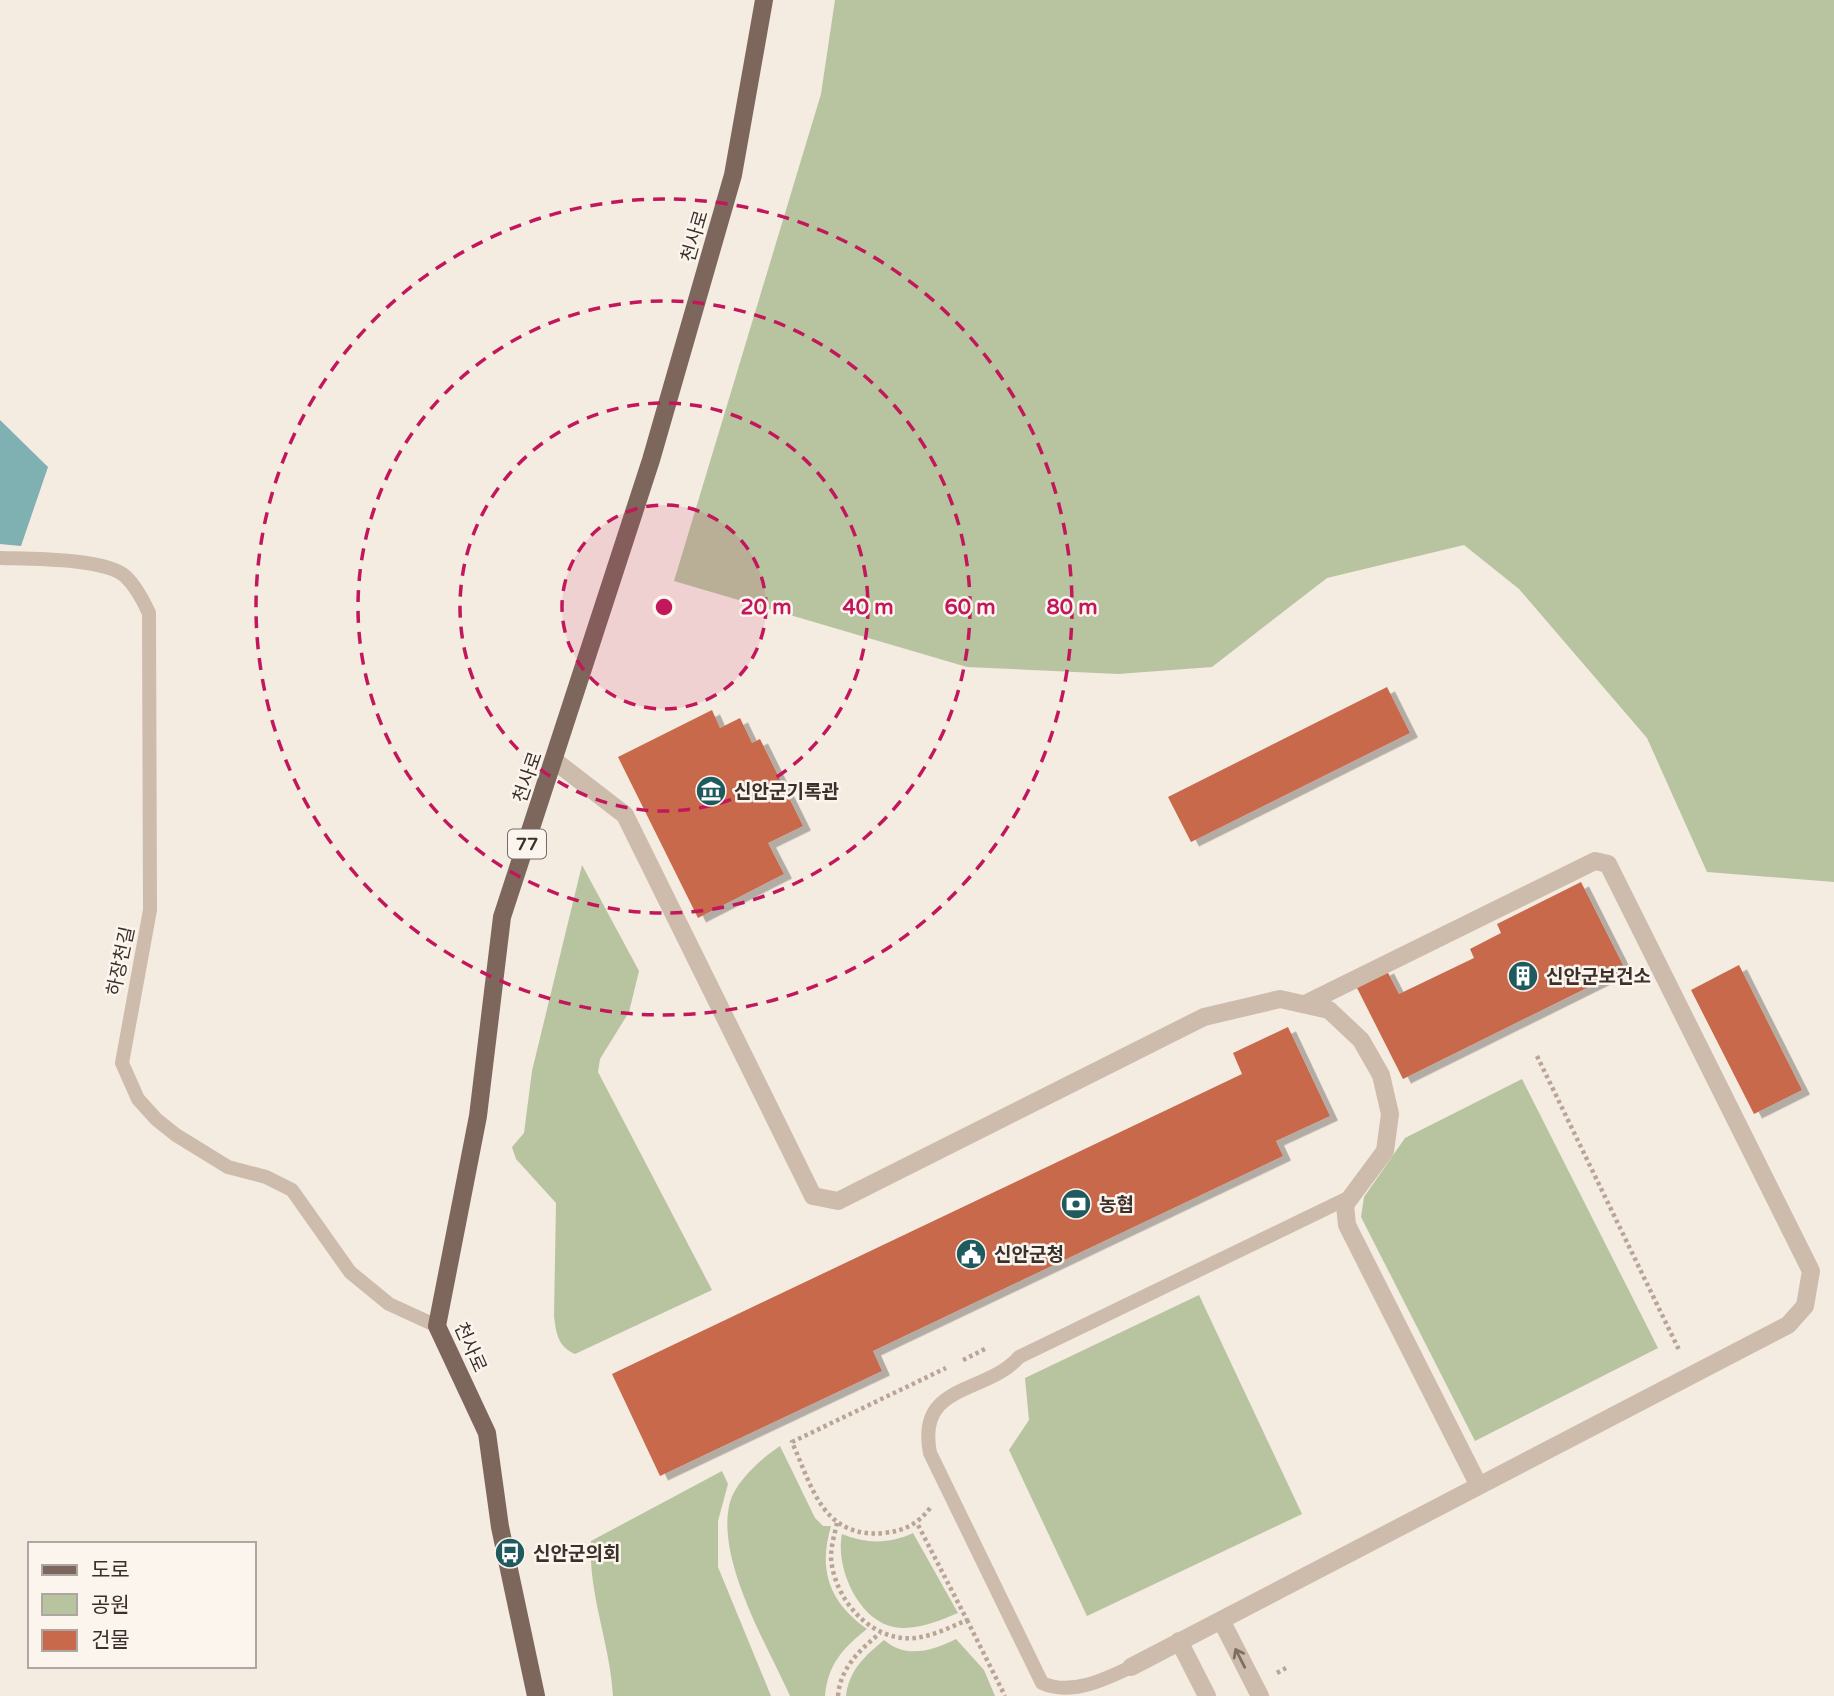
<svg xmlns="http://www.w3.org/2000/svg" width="1834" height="1696" font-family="'Varela Round','Noto Sans KR',sans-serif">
<defs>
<filter id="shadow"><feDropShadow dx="8" dy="4.5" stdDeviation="0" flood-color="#0004"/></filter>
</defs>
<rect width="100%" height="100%" fill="#f4ebe1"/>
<path fill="#b8c4a0" d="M 835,0 L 1834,0 L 1834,882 L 1707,872 L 1647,738 L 1519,589 L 1464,545 L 1327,578 L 1212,667 L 1118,674 L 967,667 L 674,581 L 821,94 Z
M 582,865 L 639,971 L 629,1012 L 600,1059 L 598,1072 L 712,1290 L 575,1354 C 558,1347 556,1333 554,1316 L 556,1203 L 516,1159 L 512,1147 L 524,1133 L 532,1071 Z
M 1522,1079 L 1658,1348 L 1475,1441 L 1361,1217 L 1364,1197 L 1405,1138 Z
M 1199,1295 L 1302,1514 L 1087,1616 L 1009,1450 L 1029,1420 L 1025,1378 Z
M 780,1446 L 815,1518 L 823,1526 L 831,1526 C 818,1570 829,1602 867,1629 C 843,1648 828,1664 825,1696 L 790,1696 C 767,1645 715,1558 730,1502 C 736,1481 762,1458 780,1446 Z
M 722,1471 L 728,1484 L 718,1521 L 718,1567 L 771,1696 L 613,1696 C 610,1643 588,1594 591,1541 Z
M 913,1533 L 958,1613 C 939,1621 915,1631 894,1627 C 858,1620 835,1567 842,1534 C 866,1544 890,1544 913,1533 Z
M 956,1639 L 984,1670 L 995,1696 L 846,1696 C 849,1670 865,1656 884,1640 C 906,1659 932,1651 956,1639 Z"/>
<path fill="#7fb0b2" d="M 0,420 L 48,467 L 21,546 L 0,544 Z"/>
<path fill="#c8694b" filter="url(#shadow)" d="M 1387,687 L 1410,733 L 1191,842 L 1168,797 Z
M 712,710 L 720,728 L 740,718 L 752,743 L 760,739 L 803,826 L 768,843 L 784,874 L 698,918 L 618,757 Z
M 1581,882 L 1625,969 L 1403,1079 L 1355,984 L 1386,969 L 1399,994 L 1474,958 L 1470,949 L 1501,933 L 1497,924 Z
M 1739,965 L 1802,1090 L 1754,1114 L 1691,990 Z
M 1288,1027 L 1330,1116 L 1276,1141 L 1283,1156 L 873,1351 L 882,1371 L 660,1476 L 612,1374 L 1242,1074 L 1233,1053 Z"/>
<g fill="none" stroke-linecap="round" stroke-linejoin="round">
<path stroke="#b9a596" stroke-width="4.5" stroke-dasharray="3.5 3.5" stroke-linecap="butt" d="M 1537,1056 L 1680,1352
M 963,1360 L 987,1348
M 930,1508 C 918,1524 904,1531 884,1533 C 823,1539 812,1487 792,1442 L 946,1368
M 837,1523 C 834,1537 829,1552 832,1566 C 839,1605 874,1642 915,1638 C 933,1636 951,1627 967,1620 L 917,1523
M 967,1620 L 1005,1696
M 1277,1673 L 1286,1668
M 838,1696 C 840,1668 860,1650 880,1633"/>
<path stroke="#cdbbac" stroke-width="14" d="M 0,558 C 29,559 104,558 125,576 C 136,586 143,600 149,613 L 150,910 L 122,1063 L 138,1099 L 156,1119 L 176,1135 L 228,1167 L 266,1177 L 292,1190 L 350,1272 L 389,1304 L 437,1326
M 1131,1667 C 1104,1680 1070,1696 1042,1683 L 930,1453 C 916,1382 986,1395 1019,1357 L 1350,1197"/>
<path stroke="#cdbbac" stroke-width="18" d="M 555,761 L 625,815 L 813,1196 L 838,1201 L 1204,1017 L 1280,999 L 1329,1010 L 1361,1040 L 1381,1075 L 1390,1114 L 1385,1151 L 1345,1205 L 1347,1225 L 1479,1486
M 1221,1620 L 1260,1696
M 1179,1641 L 1207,1696
M 1131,1667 L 1788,1325 L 1805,1306 L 1811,1271 L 1608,864 L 1595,861 L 1305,1004"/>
<path stroke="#7d675c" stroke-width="18" d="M 536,1696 L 500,1527 L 487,1433 L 437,1326 L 478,1116 L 502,917 L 651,460 L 733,175 L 764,0"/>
</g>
<defs><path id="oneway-shaft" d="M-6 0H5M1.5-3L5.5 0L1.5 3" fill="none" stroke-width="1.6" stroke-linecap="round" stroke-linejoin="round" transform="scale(1.75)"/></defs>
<use stroke="#7d6f65" href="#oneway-shaft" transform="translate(1240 1658) rotate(-117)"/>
<circle cx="664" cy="607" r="102" fill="#c2185b" fill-opacity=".12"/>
<g fill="none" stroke="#c2185b" stroke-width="3.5" stroke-dasharray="12 9">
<circle cx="664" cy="607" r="102"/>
<circle cx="664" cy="607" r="204"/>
<circle cx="664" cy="607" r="306"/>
<circle cx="664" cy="607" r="408"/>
</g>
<defs>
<g id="museum-disc" transform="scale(1.575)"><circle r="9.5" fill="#1f5a5e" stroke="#fbf5ee"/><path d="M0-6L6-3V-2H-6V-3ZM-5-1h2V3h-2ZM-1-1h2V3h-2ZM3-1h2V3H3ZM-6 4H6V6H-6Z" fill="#fff"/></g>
<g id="building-disc" transform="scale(1.575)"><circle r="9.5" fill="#1f5a5e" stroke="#fbf5ee"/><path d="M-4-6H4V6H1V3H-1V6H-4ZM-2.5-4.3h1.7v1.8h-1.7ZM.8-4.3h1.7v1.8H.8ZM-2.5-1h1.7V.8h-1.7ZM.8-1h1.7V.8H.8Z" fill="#fff"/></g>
<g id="bank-disc" transform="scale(1.575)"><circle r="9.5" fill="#1f5a5e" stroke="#fbf5ee"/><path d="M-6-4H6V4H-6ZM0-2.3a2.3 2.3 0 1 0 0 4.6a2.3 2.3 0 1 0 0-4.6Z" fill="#fff"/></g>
<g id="civic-disc" transform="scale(1.575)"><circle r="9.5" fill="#1f5a5e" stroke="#fbf5ee"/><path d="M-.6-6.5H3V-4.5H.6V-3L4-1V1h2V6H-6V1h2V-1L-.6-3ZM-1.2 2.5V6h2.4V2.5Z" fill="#fff"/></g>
<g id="bus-disc" transform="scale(1.575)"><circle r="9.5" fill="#1f5a5e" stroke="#fbf5ee"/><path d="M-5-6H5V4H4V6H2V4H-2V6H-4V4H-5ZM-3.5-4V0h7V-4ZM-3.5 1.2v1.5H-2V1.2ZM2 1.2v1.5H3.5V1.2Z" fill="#fff"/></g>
</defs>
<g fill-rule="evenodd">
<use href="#museum-disc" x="711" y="791"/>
<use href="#building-disc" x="1523" y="976"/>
<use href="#bank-disc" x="1076" y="1204"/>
<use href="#civic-disc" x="971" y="1254"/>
<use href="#bus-disc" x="510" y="1553"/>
</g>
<g text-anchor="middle" stroke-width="5" stroke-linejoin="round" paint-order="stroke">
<rect fill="#fbf5ee" stroke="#756b66" stroke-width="2" x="508" y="829.5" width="38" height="29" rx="5"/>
<g font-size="18" font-weight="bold" fill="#3b302b">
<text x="527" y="850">77</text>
</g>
<g font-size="19" fill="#3b302b" stroke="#fbf5ee">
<text transform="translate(694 236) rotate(-74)" y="7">천사로</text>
<text transform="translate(527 777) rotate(-71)" y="7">천사로</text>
<text transform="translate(120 961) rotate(-78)" y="7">하장천길</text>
<text transform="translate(471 1347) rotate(66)" y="7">천사로</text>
</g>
<g font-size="19" font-weight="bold" fill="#3b302b" stroke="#fbf5ee" text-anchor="start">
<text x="734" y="798">신안군기록관</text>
<text x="1546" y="983">신안군보건소</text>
<text x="1099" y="1211">농협</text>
<text x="994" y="1261">신안군청</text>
<text x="533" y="1560">신안군의회</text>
</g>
</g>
<circle cx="664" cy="607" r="10" fill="#c2185b" stroke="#fbf5ee" stroke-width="3.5"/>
<g font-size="21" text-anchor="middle" font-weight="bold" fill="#c2185b" stroke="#fbf5ee" stroke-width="5" stroke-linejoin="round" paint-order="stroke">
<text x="766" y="614">20 m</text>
<text x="868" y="614">40 m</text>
<text x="970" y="614">60 m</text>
<text x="1072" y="614">80 m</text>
</g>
<rect x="28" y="1542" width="228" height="126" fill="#fbf5ee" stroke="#aea6a0" stroke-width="2"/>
<rect x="42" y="1565" width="35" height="10" fill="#7d675c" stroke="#aea6a0" stroke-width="2"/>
<text x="91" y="1577" font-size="21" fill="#3b302b">도로</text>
<rect x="42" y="1594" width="35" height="21" fill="#b8c4a0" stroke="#aea6a0" stroke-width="2"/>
<text x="91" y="1612" font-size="21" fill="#3b302b">공원</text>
<rect x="42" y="1630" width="35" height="21" fill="#c8694b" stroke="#aea6a0" stroke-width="2"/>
<text x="91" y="1647" font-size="21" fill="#3b302b">건물</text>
</svg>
